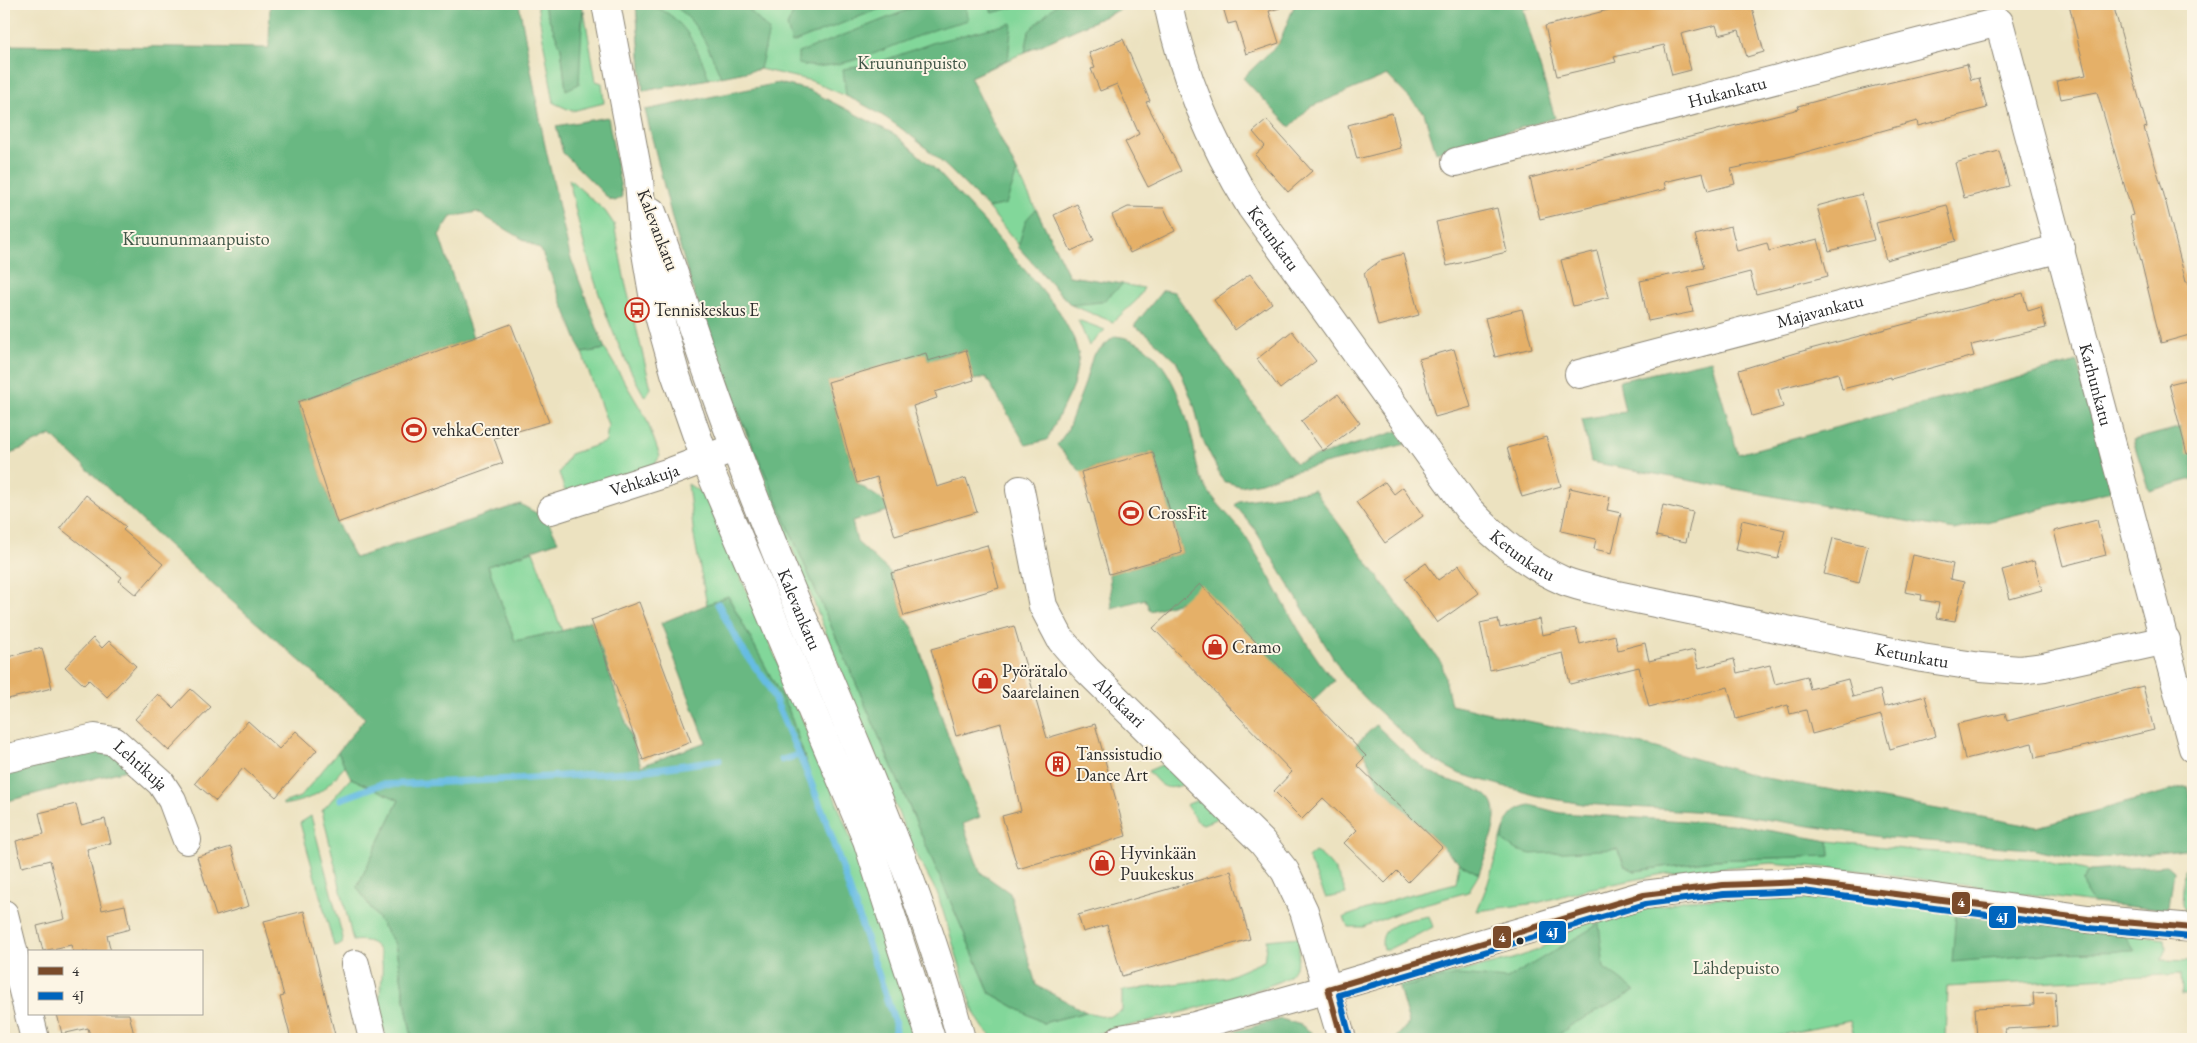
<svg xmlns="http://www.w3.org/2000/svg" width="2197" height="1043" font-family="'EB Garamond',serif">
<rect width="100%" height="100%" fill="#fcf5e5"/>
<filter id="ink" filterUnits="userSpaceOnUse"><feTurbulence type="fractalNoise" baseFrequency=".02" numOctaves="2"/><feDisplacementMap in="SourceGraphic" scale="10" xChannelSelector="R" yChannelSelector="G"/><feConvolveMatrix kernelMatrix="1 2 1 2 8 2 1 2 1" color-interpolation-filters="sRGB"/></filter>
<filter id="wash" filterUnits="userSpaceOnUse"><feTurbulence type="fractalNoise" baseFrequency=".0096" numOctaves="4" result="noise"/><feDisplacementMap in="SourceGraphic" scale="20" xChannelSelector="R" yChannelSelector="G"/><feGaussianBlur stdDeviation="1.12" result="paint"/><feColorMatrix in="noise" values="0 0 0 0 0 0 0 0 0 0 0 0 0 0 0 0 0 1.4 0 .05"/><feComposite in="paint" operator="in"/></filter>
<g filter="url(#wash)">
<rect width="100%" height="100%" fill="#ece2c0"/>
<path fill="#82d79a" stroke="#568162" d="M 537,4 L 543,4 L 561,48 L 566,89 L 581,35 L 584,11 L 596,81 L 602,83 L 604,103 L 572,111 L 554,103 Z
M 636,4 L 1132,4 L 970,77 L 1069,276 L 1144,288 L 1137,300 L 1113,322 L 1071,305 L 1050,283 L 988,208 L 933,152 L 875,109 L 812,81 L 760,69 L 643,91 Z
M 569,179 L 605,211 L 614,224 L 625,282 L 651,388 L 645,397 C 606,330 584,254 569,179 Z
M 1078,320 L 1105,330 L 1089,346 Z
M 605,349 L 646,418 L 660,456 L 654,466 L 572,494 L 565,491 L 559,473 L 570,454 L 606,442 L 608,425 L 582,353 Z
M 725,381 L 990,993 L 1043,1023 L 1086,1012 L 1108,1017 L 1122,1011 L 1122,991 L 1227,977 L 1264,961 L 1267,940 L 1299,937 C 1299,951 1300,965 1289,976 C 1274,990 1094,1037 1067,1039 C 1056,1040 1002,1042 995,1038 C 985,1033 979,1021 974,1012 L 938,895 L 910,842 Z
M 688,484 L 700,492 L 711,508 C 774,658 846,806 893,962 C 899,983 915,1018 912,1039 L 899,1039 L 789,711 L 728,596 L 707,605 L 694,536 Z
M 533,551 L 562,631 L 515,641 L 488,566 Z
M 338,752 L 345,766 C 324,791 316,799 283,805 L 283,803 L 300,797 Z
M 1164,764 L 1183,782 L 1182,785 C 1164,792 1160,784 1148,771 Z
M 351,778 L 399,800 L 357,887 L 395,944 L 412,1039 L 387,1039 C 384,1030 379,1019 379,1009 C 379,983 396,935 353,941 L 322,811 Z
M 1200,799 L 1218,818 L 1203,824 L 1197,821 L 1186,805 Z
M 311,816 L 343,938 L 342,944 L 334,946 L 300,823 Z
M 1504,829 L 1503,841 L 1583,850 L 1617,849 L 1625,866 L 1635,871 L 1712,860 L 1830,856 L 1829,841 L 1922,851 L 2038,859 L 2089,871 L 2083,880 L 2086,892 L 2093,903 L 1855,870 L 1771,863 L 1668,873 L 1588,889 L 1537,903 L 1477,911 L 1488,883 Z
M 1315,852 C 1329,858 1342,879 1346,894 L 1326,898 L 1308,858 Z
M 1459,863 L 1479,874 L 1468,892 L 1413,907 L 1363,927 L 1348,927 L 1344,917 L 1404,896 L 1456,883 Z
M 2193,868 L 2193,908 L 2185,910 L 2182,905 L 2184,870 Z
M 1802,895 L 1866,900 L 2165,939 L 2166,949 L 2161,960 L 2193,961 L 2193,994 L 2182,994 L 2181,974 L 1947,987 L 1945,1039 L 1855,1039 L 1850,1021 L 1762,1039 L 1395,1039 L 1409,1023 L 1397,981 L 1459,972 L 1513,959 L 1538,950 L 1582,923 L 1686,900 Z
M 1429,916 L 1433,927 L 1387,950 L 1383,950 C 1376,922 1409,920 1429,916 Z"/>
<path fill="#69b882" stroke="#4a7256" d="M 270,4 L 519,4 L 544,141 L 570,256 L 605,349 L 582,353 L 541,250 L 477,212 L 451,217 L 439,235 L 473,338 L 298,402 L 337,523 L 355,558 L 520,504 L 547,519 L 558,541 L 488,566 L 515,641 L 562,631 L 591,620 L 641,766 L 706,742 L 661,623 L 728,596 L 789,711 L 899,1039 L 412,1039 L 395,944 L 357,887 L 399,800 L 351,778 L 338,752 L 365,718 L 169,546 L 51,435 L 4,457 L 4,45 L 269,48 Z
M 543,4 L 583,4 L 579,84 L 566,90 L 561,48 Z
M 636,4 C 678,4 697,44 709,79 L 643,91 Z
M 670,4 L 744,4 L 769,31 L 760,69 L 721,77 C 710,51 697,17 670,4 Z
M 797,4 L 892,4 L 792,43 L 787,26 Z
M 923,4 L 965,4 L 968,20 C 956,24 943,26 931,31 C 894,44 838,75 798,64 L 798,53 Z
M 989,4 L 1025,4 L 992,13 Z
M 1057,4 L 1132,4 L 1025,52 L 1029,31 Z
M 1295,4 L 1547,4 L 1523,9 L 1555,118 L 1436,152 L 1424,113 L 1387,75 L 1310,107 L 1290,127 L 1243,78 L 1279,43 Z
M 1012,23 L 1008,59 L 970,77 L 1017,172 L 1006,204 L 988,208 C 943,162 905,123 846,96 L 843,69 L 871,65 L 935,42 Z
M 779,83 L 809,90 L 896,135 L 936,170 L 988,226 L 1059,311 L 1074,339 L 1079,357 L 1073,386 L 1047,440 L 1026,445 L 986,377 L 974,380 L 965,350 L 928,361 L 926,354 L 828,382 L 857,483 L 885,502 L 888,511 L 852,521 L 857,542 L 891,573 L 904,616 L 913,628 L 946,730 L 980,817 L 963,824 L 980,872 L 1010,893 L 1036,985 L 1086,1012 L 1043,1023 L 990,993 L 725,381 L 693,290 L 675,230 L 645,110 Z
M 608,117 L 622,195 L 621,198 L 615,201 L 609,199 L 563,153 L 556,126 Z
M 1036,209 L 1069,276 L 1123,284 L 1102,302 L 1071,305 L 1018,247 L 1026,220 Z
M 1163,290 L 1174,292 L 1295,463 L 1398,431 L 1406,444 L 1287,473 L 1261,482 L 1240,486 L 1223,481 L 1202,438 L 1195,408 L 1177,362 L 1146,333 L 1134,326 Z
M 1115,336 C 1163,340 1182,399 1192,438 C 1196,453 1195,468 1203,482 C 1212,501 1235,520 1247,539 C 1277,586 1298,638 1334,681 L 1312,702 L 1181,602 L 1150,611 L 1145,599 L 1112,608 L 1109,574 L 1182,553 L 1153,452 L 1081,472 L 1057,445 L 1067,431 L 1084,386 L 1093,355 Z
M 1711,360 L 1738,454 L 2077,362 L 2111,491 L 1954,530 L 1591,462 L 1582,419 L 1625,412 L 1619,381 Z
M 2193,424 L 2193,479 L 2149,491 L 2133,440 Z
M 1314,490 L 1442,664 L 1451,705 L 1653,747 L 1760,777 L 2037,827 L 2187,786 L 2193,807 L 2193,848 L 2097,859 L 2069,857 L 2031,849 L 1888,838 L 1725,813 L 1583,804 L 1542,797 L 1460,774 L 1428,757 L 1367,700 L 1343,674 L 1254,528 L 1235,505 L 1239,501 Z
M 1376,725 C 1396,744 1417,766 1442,778 C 1458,784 1489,788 1494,807 C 1499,824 1484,858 1479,874 L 1459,863 L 1379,785 L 1366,756 L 1355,745 Z
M 110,751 L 134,768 L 4,802 L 4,771 L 79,752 Z
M 1530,805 L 1560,813 L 1732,824 L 1829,841 L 1830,856 L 1712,860 L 1635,871 L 1625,866 L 1617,849 L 1531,854 L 1516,850 L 1503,841 C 1504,822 1510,809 1530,805 Z
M 2167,865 L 2174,871 L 2169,907 L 2165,910 L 2093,903 L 2086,892 L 2083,880 L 2089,871 Z
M 1956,912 L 2124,934 L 2135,951 L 2058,953 L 1952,962 Z
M 1599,924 L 1604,968 L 1636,991 L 1573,1024 L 1553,1039 L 1395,1039 L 1409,1023 L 1399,988 L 1457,975 L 1507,979 Z
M 1281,1019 L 1301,1025 L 1312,1033 L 1301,1039 L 1206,1039 Z"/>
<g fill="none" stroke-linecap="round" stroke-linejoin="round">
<path stroke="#66bce3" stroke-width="7" d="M 718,604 L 742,649 L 768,684 L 804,766 L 824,815 L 895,1023 L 895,1031 L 891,1039
M 782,760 L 799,755
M 341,799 L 379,785 L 515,779 L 641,771 L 719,760"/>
</g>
<g id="blocks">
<path fill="#e5b067" d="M 1222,4 L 1279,4 L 1280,8 L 1269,11 L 1279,43 L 1246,54 L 1236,22 L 1228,24 Z
M 1632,4 L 1751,4 L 1764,52 L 1747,57 L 1739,30 L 1719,35 L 1716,25 L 1681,34 L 1691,70 L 1672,75 L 1664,45 L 1614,57 L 1616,62 L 1557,76 L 1545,26 Z
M 2069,4 L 2113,4 L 2147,127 L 2144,128 L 2163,191 L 2186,282 L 2188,282 L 2193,300 L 2193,334 L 2161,343 L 2130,216 L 2133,215 L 2097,92 L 2061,99 L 2057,81 L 2086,75 Z
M 1123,39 L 1150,101 L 1146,102 L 1181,171 L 1148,187 L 1125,142 L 1139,134 L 1117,84 L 1100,91 L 1091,69 L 1095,68 L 1089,53 Z
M 1967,64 L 1971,80 L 1979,78 L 1987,108 L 1918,126 L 1917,121 L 1788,157 L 1731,169 L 1735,184 L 1708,191 L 1703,173 L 1664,182 L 1666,189 L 1540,219 L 1530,178 L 1799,109 L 1798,106 L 1850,92 Z
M 1392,113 L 1401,148 L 1357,159 L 1348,125 Z
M 1267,120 L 1312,171 L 1288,192 L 1255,155 L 1265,146 L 1253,132 Z
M 1999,151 L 2009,186 L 1964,198 L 1955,163 Z
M 1862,194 L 1874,240 L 1829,251 L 1817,206 Z
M 1077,204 L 1094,240 L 1071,251 L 1054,215 Z
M 1947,205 L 1956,241 L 1886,260 L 1876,223 Z
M 1128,207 L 1164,208 L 1175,231 L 1130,253 L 1112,215 Z
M 1497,208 L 1507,252 L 1447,266 L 1436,222 Z
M 1731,226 L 1737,251 L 1767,243 L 1769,251 L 1818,239 L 1828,276 L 1756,294 L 1750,272 L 1688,288 L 1693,312 L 1648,321 L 1640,281 L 1704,268 L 1695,235 Z
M 1597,251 L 1609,297 L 1573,306 L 1561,260 Z
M 1403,254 L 1419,315 L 1378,326 L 1364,273 L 1381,260 Z
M 1250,274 L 1272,303 L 1235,330 L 1214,300 Z
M 2023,293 L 2028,311 L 2041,307 L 2046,328 L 1971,345 L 1974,356 L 1891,379 L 1891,377 L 1842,389 L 1838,373 L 1778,389 L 1783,407 L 1752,416 L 1739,370 L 1795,353 Z
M 1522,309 L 1532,348 L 1495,357 L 1485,318 Z
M 511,324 L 549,422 L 494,438 L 503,463 L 337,523 L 298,402 Z
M 1292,331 L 1316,361 L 1280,389 L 1257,359 Z
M 1454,349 L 1471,407 L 1435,417 L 1419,359 Z
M 966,350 L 974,380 L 935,392 L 937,398 L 913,406 L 937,487 L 966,478 L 977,512 L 895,536 L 877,477 L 857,483 L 828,382 L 926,353 L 928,361 Z
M 2193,378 L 2193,453 L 2187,454 L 2169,384 Z
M 1338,394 L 1360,423 L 1323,451 L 1301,421 Z
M 1546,437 L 1561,486 L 1522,497 L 1507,448 Z
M 1153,452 L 1182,553 L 1109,574 L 1081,472 Z
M 1385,482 L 1394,494 L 1403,487 L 1423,516 L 1385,543 L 1356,502 Z
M 1570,488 L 1610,497 L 1607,510 L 1621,513 L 1612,553 L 1594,549 L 1596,539 L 1561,531 Z
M 86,495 L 126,527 L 123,530 L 163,564 L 136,595 L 119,581 L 122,577 L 60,528 Z
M 1663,505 L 1693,512 L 1686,542 L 1656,536 Z
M 1742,520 L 1785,530 L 1778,559 L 1736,550 Z
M 2097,520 L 2106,555 L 2063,566 L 2054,531 Z
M 1833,538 L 1868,546 L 1859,583 L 1824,574 Z
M 987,545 L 999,588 L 904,616 L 891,573 Z
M 1913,555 L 1953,564 L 1950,579 L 1964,582 L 1955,621 L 1936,618 L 1939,603 L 1921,600 L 1922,595 L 1905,592 Z
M 2034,561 L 2042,590 L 2010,599 L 2002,570 Z
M 1426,563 L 1438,580 L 1459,565 L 1479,593 L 1437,623 L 1405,578 Z
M 1200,584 L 1366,756 L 1357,765 L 1442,847 L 1408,882 L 1397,871 L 1385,883 L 1344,843 L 1357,830 L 1323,798 L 1302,819 L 1274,791 L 1292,772 L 1153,628 Z
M 639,602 L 691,742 L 643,760 L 591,620 Z
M 1498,619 L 1500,628 L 1539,619 L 1542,635 L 1576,628 L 1580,644 L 1615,635 L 1618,650 L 1645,643 L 1649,661 L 1694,650 L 1699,668 L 1734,659 L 1737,673 L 1770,665 L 1775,684 L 1807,676 L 1810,689 L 1848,679 L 1853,697 L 1880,690 L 1884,707 L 1925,696 L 1936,736 L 1890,749 L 1881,715 L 1812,734 L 1806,710 L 1790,714 L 1788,705 L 1736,719 L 1728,687 L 1649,707 L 1639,667 L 1570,684 L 1563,653 L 1490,670 L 1480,623 Z
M 1014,626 L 1047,738 L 1095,724 L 1126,836 L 1018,869 L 1002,816 L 1021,811 L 1001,723 L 956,736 L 931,649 Z
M 93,638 L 102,648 L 109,641 L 136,666 L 107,697 L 89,680 L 84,685 L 65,667 Z
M 42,648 L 52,688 L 4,700 L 4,658 Z
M 2143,686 L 2154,730 L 2035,758 L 2032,743 L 1965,759 L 1957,724 L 2005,713 L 2007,721 Z
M 191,689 L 211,707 L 169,751 L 135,719 L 158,694 L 173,708 Z
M 248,721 L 279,749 L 296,731 L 317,750 L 276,797 L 243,768 L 216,801 L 195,783 Z
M 76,804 L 81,825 L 105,819 L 111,843 L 87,849 L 102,910 L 125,905 L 130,929 L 107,935 L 111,952 L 73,952 L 71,945 L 43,951 L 37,926 L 65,919 L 50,860 L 22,867 L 16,841 L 44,834 L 39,813 Z
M 231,847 L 249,906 L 216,916 L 197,857 Z
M 1231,871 L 1250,939 L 1122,976 L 1107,925 L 1083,932 L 1078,915 Z
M 304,911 L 319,970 L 336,1039 L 291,1039 L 280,997 L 284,996 L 264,921 Z
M 2055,992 L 2057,1026 L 2005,1029 L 2006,1039 L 1977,1039 L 1975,1008 L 2034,1005 L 2033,993 Z
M 57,1014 L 129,1014 L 135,1039 L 91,1039 L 88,1028 L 62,1034 Z"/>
</g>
</g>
<g filter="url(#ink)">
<use href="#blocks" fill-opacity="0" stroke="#8c8676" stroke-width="1"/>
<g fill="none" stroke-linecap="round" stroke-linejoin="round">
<g stroke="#8c8676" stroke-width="30">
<g id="minor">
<path id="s1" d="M 1168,4 C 1183,77 1212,144 1251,207 L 1469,510 C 1497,539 1527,565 1564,581 C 1579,587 1596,590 1612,594 L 1922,658 L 1981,667 L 2020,670 L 2044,667 L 2166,640"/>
<path id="s2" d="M 1456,162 L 1999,22 L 2193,748"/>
<path id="s3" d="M 1579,374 L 2061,248"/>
<path id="s4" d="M 1020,490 L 1043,606 L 1061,640 L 1087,670 L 1262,842 L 1285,871 L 1304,911 L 1342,1039"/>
<path id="s5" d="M 551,510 L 673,471 L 736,447"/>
<path id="s6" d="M 4,759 L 95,738 L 114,741 L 161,783 L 172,800 L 187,840"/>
<path d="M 4,914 L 35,1039"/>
<path d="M 355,964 L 373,1039"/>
<path d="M 1120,1039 L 1195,1026 L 1328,989 L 1644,895 L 1723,885 L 1803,882 L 1870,889 L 2088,919 L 2193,928"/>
</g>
</g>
<g stroke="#8c8676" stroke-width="30">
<g id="major">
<path d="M 606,4 L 639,179 L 643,235 L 653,294 L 675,373 L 705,459 L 867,840 L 931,1039"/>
<path id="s7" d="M 652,212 C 672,266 690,321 709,376 C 732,443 759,509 785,575 C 848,728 919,879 961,1039"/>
</g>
</g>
<use href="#minor" stroke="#fff" stroke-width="28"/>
<use href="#major" stroke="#fff" stroke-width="28"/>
<g stroke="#fcf5e5" stroke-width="10">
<path id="bus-1" d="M 1342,1039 L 1328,989 L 1644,895 L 1723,885 L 1803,882 L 2088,919 L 2193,928"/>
</g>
<g stroke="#fcf5e5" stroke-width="10">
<path id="bus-2" d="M 1350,1037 L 1339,995 L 1646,904 L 1724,894 L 1803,891 L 2087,928 L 2192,937"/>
</g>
<use href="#bus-1" stroke="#7a4b2a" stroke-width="6"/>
<use href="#bus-2" stroke="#0065bd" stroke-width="6"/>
</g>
</g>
<defs>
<g id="bus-ring" transform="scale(1.25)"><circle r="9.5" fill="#fcf5e5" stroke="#c8321e" stroke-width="1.5"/><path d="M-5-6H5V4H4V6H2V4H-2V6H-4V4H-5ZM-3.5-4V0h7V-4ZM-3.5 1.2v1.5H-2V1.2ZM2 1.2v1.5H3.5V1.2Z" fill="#c8321e"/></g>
<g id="stadium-ring" transform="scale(1.25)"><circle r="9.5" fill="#fcf5e5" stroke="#c8321e" stroke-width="1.5"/><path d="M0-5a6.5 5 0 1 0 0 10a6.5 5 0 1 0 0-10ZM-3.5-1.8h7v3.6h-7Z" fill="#c8321e"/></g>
<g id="shop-ring" transform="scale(1.25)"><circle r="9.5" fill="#fcf5e5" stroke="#c8321e" stroke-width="1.5"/><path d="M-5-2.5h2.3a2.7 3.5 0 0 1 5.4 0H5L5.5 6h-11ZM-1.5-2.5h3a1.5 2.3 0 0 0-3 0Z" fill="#c8321e"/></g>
<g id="building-ring" transform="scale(1.25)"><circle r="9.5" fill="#fcf5e5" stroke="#c8321e" stroke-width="1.5"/><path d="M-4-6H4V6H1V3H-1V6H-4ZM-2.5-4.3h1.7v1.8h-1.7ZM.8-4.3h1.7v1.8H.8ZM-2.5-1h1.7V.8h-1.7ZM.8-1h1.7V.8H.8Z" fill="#c8321e"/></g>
</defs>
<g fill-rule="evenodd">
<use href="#bus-ring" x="637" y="310"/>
<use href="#stadium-ring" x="414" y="430"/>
<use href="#stadium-ring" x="1131" y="513"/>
<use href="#shop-ring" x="1215" y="647"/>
<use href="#shop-ring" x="985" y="681"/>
<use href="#building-ring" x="1058" y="764"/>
<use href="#shop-ring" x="1102" y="863"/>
</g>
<circle fill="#2b2b2b" stroke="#fcf5e5" stroke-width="2" cx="1520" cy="941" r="4.5"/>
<g text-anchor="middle" stroke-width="4" stroke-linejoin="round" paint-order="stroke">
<g font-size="18" fill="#415647" stroke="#fcf5e5">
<text x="912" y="69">Kruununpuisto</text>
<text x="196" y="245">Kruununmaanpuisto</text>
<text x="1736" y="974">Lähdepuisto</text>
</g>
<g font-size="18" fill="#2b2b2b" stroke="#fcf5e5">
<text dy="6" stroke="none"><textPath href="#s2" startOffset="280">Hukankatu</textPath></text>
<text transform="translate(658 230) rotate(69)" y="6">Kalevankatu</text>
<text dy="6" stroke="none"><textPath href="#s1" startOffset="259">Ketunkatu</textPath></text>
<text dy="6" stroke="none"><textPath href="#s3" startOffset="249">Majavankatu</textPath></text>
<text dy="6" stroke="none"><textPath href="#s2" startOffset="936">Karhunkatu</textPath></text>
<text dy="6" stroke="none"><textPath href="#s5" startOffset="98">Vehkakuja</textPath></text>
<text dy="6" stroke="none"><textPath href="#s1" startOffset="664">Ketunkatu</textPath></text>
<text dy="6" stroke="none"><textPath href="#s7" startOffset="424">Kalevankatu</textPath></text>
<text dy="6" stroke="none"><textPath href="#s1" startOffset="1069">Ketunkatu</textPath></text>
<text dy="6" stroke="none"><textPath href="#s4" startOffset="242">Ahokaari</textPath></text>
<text dy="6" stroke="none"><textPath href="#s6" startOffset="149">Lehtikuja</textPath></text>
</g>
<g font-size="18" fill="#2b2b2b" stroke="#fcf5e5" text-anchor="start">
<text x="654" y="316">Tenniskeskus E</text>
<text x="432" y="436">vehkaCenter</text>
<text x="1148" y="519">CrossFit</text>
<text x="1232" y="653">Cramo</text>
<text x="1002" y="677">Pyörätalo<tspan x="1002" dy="21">Saarelainen</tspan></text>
<text x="1076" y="760">Tanssistudio<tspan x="1076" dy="21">Dance Art</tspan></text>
<text x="1120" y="859">Hyvinkään<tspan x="1120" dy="21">Puukeskus</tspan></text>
</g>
</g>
<g stroke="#fcf5e5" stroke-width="2">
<rect x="1951" y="891" width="20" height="24" rx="5" fill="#7a4b2a"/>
<rect x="1988" y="905" width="29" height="24" rx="5" fill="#0065bd"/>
<rect x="1538" y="920" width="29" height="24" rx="5" fill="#0065bd"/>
<rect x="1492" y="925" width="20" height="24" rx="5" fill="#7a4b2a"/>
</g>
<g font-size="14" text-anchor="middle" font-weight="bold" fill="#fff">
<text x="1961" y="907">4</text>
<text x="2002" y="922">4J</text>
<text x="1552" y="937">4J</text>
<text x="1502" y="942">4</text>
</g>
<rect width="2197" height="1043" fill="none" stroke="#fcf5e5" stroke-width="20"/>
<rect x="28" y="950" width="175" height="65" fill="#fcf5e5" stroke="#a8a49b"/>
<rect x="38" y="967" width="25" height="8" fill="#7a4b2a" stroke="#a8a49b"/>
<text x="72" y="976" font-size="15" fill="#2b2b2b">4</text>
<rect x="38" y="992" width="25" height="8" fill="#0065bd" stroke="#a8a49b"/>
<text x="72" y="1000" font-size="15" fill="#2b2b2b">4J</text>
</svg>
